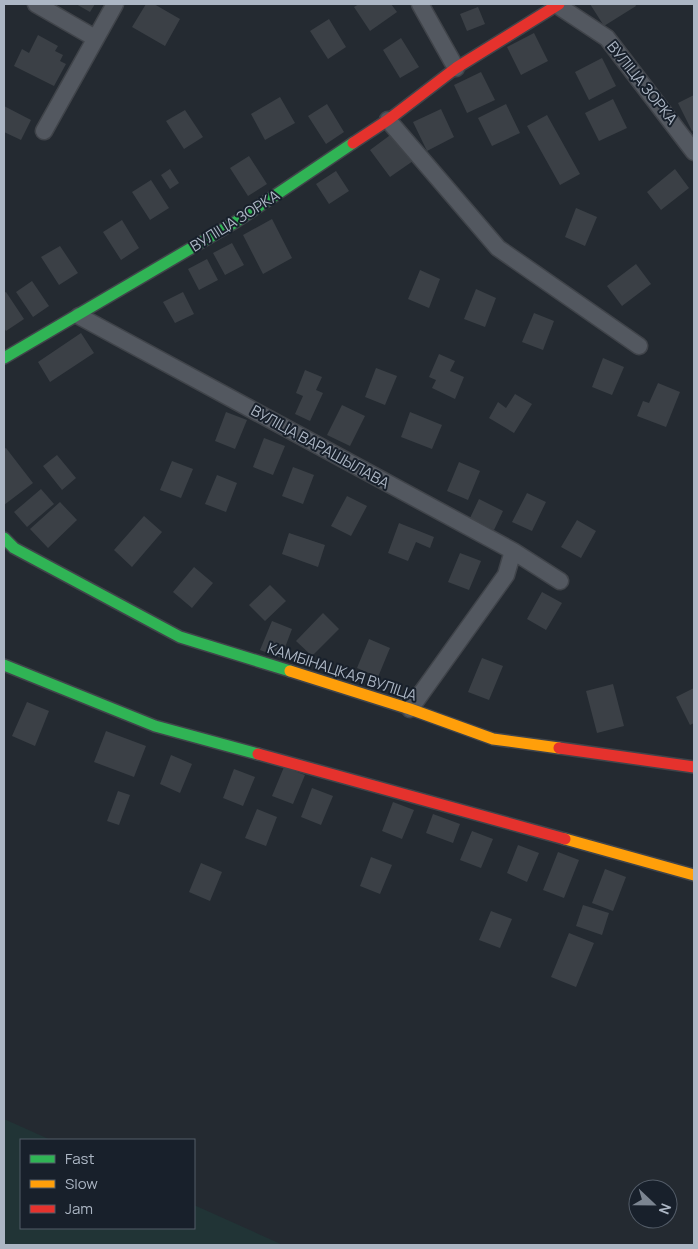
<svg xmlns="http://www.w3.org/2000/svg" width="698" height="1249" font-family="Manrope,sans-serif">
<rect width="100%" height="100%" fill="#242a31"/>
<path fill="#213436" d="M 4,1119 L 51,1140 L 21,1140 L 21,1228 L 194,1228 L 194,1205 L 283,1245 L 4,1245 Z"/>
<path fill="#3b4046" d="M 76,4 L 95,4 L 90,12 Z
M 146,4 L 154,4 L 180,19 L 165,46 L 132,27 Z
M 359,4 L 391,4 L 397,12 L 370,31 L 354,7 Z
M 590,4 L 635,4 L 636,6 L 604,26 Z
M 478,7 L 485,24 L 467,31 L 460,14 Z
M 329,19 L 346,47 L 328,59 L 310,31 Z
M 534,33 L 548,61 L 521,75 L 507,47 Z
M 38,35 L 58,46 L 55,51 L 63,55 L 60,61 L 66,64 L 54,86 L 14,66 L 22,49 L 29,53 Z
M 401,38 L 419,67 L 400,78 L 383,50 Z
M 602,58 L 616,86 L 589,100 L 575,72 Z
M 481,72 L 495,100 L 467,113 L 454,85 Z
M 694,95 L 694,130 L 692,131 L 678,103 Z
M 280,97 L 295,123 L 265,140 L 251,114 Z
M 613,99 L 627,128 L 599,141 L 585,113 Z
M 327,104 L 344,132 L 326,144 L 308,116 Z
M 506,104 L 520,133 L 492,146 L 478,118 Z
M 4,106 L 31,120 L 21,140 L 4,132 Z
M 441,109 L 454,137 L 427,151 L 413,122 Z
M 185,110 L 203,137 L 184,149 L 166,121 Z
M 547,115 L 580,174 L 560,185 L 527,126 Z
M 393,133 L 413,161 L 390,177 L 370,150 Z
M 249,156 L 267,184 L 248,196 L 230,168 Z
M 170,169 L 179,183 L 170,189 L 161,175 Z
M 675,169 L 689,188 L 661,210 L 647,192 Z
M 336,171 L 349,191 L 329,204 L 316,184 Z
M 151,180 L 169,208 L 150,220 L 132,192 Z
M 576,208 L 597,217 L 585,246 L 565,237 Z
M 272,219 L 292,258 L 263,274 L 243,235 Z
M 122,220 L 139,248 L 121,260 L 103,232 Z
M 232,243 L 244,265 L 225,275 L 213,253 Z
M 60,246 L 78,273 L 59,285 L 41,257 Z
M 207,259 L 218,280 L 199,290 L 188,269 Z
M 636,264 L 651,284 L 622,306 L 607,286 Z
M 420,270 L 440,279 L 429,308 L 408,299 Z
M 32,281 L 49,306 L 33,317 L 16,292 Z
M 476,289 L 496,298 L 485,327 L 464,319 Z
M 6,292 L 24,319 L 6,331 L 4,328 L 4,293 Z
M 183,292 L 194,314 L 175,323 L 163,302 Z
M 534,313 L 554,321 L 543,350 L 522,342 Z
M 81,333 L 94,353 L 50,382 L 38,362 Z
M 439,354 L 455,361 L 450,371 L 464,377 L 455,399 L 432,388 L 436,380 L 429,377 Z
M 603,358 L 624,367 L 612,395 L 592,387 Z
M 376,368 L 397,376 L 385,405 L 365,397 Z
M 305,370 L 322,377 L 316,390 L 323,393 L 310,421 L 295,414 L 303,396 L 296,393 Z
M 658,383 L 680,392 L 666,427 L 637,416 L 643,401 L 649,403 Z
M 515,394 L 532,404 L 514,433 L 489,418 L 498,402 L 506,408 Z
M 342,405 L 365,416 L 350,446 L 327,435 Z
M 226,412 L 247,420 L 235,449 L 215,441 Z
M 410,412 L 442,425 L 432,449 L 401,437 Z
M 264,438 L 285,446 L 273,475 L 253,467 Z
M 6,448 L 33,483 L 4,505 L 4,449 Z
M 57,455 L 76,478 L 62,490 L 43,466 Z
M 172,461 L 193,469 L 181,498 L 160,490 Z
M 459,462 L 480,471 L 468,500 L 447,491 Z
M 293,467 L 314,475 L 303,504 L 282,496 Z
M 217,475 L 237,483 L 226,512 L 205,504 Z
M 41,489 L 54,504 L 27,527 L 14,512 Z
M 527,493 L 546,502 L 532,531 L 512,522 Z
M 347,496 L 367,506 L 351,536 L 331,526 Z
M 479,499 L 503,511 L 494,530 L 470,518 Z
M 60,502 L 77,520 L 48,548 L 30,529 Z
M 144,516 L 162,532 L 132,567 L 114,550 Z
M 577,520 L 596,531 L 581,558 L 561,547 Z
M 399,523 L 434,537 L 430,548 L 416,542 L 408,561 L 388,553 Z
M 289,533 L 325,545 L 318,567 L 282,554 Z
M 460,553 L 481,561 L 469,590 L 448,582 Z
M 194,567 L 213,583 L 192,608 L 173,592 Z
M 270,585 L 286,601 L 265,621 L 249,605 Z
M 542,592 L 562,603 L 546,630 L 527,619 Z
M 323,613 L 339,629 L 312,656 L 296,641 Z
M 272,621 L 292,629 L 281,658 L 260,650 Z
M 369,639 L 390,648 L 378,677 L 357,668 Z
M 482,658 L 503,666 L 489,700 L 468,692 Z
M 613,684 L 624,726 L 597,733 L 586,691 Z
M 694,688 L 694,723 L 690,725 L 676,697 Z
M 27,702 L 49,711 L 35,746 L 12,736 Z
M 106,731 L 146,746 L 134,777 L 94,762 Z
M 171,755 L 192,764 L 180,793 L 160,784 Z
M 284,767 L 305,775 L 293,804 L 272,796 Z
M 234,769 L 255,777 L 243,806 L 223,798 Z
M 312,788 L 333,796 L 321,825 L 301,817 Z
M 118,791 L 130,795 L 119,825 L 107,821 Z
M 393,802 L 414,810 L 402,839 L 382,831 Z
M 257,809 L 277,817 L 266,846 L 245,838 Z
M 433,814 L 460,824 L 453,843 L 426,833 Z
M 472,831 L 493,839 L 481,868 L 460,860 Z
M 518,845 L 539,853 L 527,882 L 507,873 Z
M 558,852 L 579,860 L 564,898 L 543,890 Z
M 371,857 L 392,865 L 380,894 L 360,886 Z
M 201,863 L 222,872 L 210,901 L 189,892 Z
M 605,869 L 626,877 L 613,911 L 592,903 Z
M 583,905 L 609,913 L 602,935 L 576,926 Z
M 491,911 L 512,919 L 500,948 L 479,940 Z
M 569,933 L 594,943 L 576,987 L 551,977 Z"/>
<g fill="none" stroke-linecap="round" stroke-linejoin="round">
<g stroke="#40444a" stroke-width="19">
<path id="street" d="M 36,4 L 95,38
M 420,4 L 456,68
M 557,5 L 607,38 L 694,152
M 388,120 L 498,248 L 639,346
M 44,131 L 115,4
M 79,316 L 513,551 L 560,581
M 410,709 L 506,575 L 513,551"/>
</g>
<g stroke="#40444a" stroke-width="14">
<path id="fast" d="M 4,358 L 234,223 L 353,143
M 4,538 L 14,548 L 180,637 L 290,671
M 4,665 L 155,726 L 258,754"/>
</g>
<g stroke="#40444a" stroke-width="14">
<path id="slow" d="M 290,671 L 410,709 L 493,739 L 559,748
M 565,839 L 694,875"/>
</g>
<g stroke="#40444a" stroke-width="14">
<path id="jam" d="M 353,143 L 388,120 L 456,68 L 559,4
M 559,748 L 694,767
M 258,754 L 565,839"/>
</g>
<use href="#street" stroke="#535860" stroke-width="16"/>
<use href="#fast" stroke="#30b455" stroke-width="11"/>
<use href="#slow" stroke="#ff9f0a" stroke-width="11"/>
<use href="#jam" stroke="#e5322d" stroke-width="11"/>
</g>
<g text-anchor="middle" stroke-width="4" stroke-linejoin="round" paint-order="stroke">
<g font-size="15" fill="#acb6c4" stroke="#18202b">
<text transform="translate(642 83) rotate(51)" y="5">ВУЛІЦА ЗОРКА</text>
<text transform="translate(235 221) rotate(-32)" y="5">ВУЛІЦА ЗОРКА</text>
<text transform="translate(320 447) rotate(29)" y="5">ВУЛІЦА ВАРАШЫЛАВА</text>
<text transform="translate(342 672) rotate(18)" y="5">КАМБІНАЦКАЯ ВУЛІЦА</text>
</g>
</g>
<rect width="698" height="1249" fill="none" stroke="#acb6c4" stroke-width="10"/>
<rect x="20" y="1139" width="175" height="90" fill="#18202b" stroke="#535c68"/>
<rect x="30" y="1155" width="25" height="8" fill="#30b455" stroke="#535c68"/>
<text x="65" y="1164" font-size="15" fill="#acb6c4">Fast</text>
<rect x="30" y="1180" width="25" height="8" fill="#ff9f0a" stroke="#535c68"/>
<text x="65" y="1189" font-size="15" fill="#acb6c4">Slow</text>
<rect x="30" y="1205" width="25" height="8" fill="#e5322d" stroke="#535c68"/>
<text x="65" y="1214" font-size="15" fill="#acb6c4">Jam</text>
<g transform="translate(653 1204) rotate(112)"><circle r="24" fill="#18202b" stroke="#535c68"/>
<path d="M0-4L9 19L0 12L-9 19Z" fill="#7c8591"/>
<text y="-8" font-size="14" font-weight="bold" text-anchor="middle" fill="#acb6c4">N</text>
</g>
</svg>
